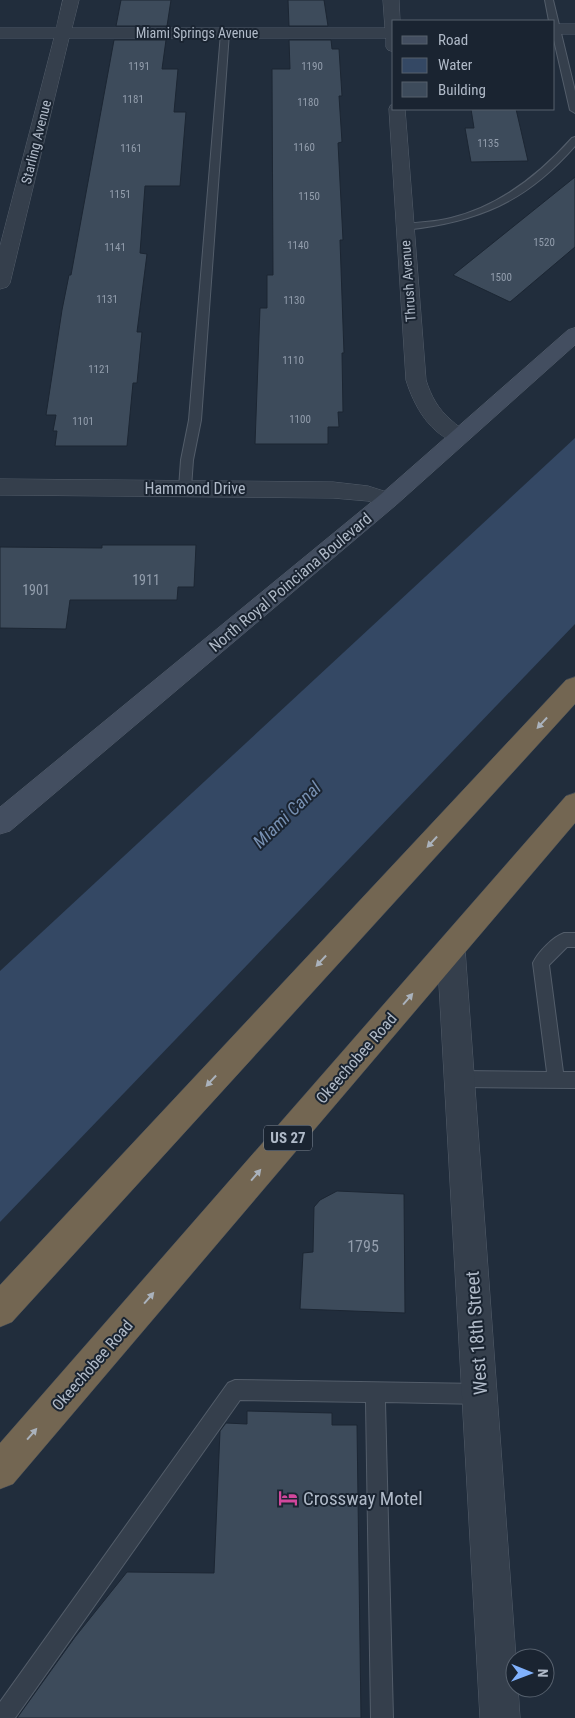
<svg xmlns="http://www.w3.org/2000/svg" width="575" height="1718" font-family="'Roboto Condensed',sans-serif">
<rect width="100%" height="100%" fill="#212d3c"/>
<path fill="#344864" d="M 575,438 L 575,624 L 0,1222 L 0,971 Z"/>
<path fill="#3d4b5b" stroke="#1c2633" d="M 121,0 L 171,0 L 167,26 L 116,26 Z
M 288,0 L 324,0 L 328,26 L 289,26 Z
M 114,40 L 166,40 L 162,69 L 178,69 L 174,112 L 186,112 L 180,186 L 145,186 L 140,253 L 147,254 L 137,332 L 142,332 L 137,383 L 133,383 L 127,446 L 55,446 L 57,431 L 53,431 L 56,415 L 46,415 L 62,310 L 69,275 L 71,275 Z
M 289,40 L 331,40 L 332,49 L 339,49 L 342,96 L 339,96 L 342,142 L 338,143 L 343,240 L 340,240 L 344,353 L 342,353 L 343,412 L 338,412 L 339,427 L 328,427 L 328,444 L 255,444 L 260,308 L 267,308 L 267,275 L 273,275 L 272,69 L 290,69 Z
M 471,109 L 516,109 L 528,161 L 471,162 L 465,128 L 474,128 Z
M 575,177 L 575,247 L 510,302 L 453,275 Z
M 102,545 L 196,545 L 194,587 L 178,587 L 177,600 L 70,600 L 66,629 L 0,628 L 0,547 L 102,548 Z
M 337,1191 L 404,1194 L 405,1313 L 300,1309 L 303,1253 L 313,1252 L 314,1207 L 320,1200 Z
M 247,1411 L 332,1413 L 332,1425 L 357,1425 L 361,1718 L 17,1718 L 75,1637 L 127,1572 L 214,1573 L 220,1431 L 226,1423 L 247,1424 Z"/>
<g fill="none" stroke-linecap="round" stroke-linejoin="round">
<g stroke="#535d6a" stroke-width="2">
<path id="lane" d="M 545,0 L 553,0 L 575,91 L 575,113 L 570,110 L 554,40 L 554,21 L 549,21 Z
M 225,30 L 229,33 L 201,420 L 193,460 L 191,488 L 185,492 L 179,488 L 181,460 L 189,420 L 221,33 Z
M 575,137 L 575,146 C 526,202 478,222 405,230 L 400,227 L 405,224 C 420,222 436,222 451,218 C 500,206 539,175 572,138 Z
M 564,933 L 575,933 L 575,947 L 567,947 L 549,965 L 563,1072 L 575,1072 L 575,1088 L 459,1087 L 453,1085 L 451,1079 L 453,1073 L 459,1071 L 547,1072 L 533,963 C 538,952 553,937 564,933 Z
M 235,1380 L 480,1384 L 487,1387 L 490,1394 L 487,1401 L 480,1404 L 385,1402 L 393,1718 L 371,1718 L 366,1402 L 240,1400 L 15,1718 L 0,1718 L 0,1702 L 228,1383 Z"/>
</g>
<g stroke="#535d6a" stroke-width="1">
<path id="street" d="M 63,0 L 79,0 L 72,28 L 385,28 L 383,0 L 399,0 L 400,21 L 394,21 L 394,52 L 388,50 L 386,47 L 386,38 L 69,38 L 10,283 L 7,287 L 0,289 L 0,246 L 54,38 L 0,38 L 0,28 L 56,28 Z
M 554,24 L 575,24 L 575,34 L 554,34 Z
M 391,105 L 394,105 L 394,109 L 405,109 L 426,380 C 431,396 438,409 451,420 C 457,426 464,429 469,436 L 466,441 L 458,443 C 430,435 414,406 406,380 L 389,109 Z
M 0,479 L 333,482 L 368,486 L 396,495 L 399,500 L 396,505 L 388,508 L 368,501 L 333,498 L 0,495 Z
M 451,936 L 461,940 L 465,949 L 516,1658 L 515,1688 L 518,1688 L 520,1718 L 480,1718 L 437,949 L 441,940 Z"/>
</g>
<g stroke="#535d6a" stroke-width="1">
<path id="secondary" d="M 575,328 L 575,345 L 396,505 L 10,831 L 0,834 L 0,807 L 380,495 L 568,330 Z"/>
</g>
<g stroke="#404a57" stroke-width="1">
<path id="highway" d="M 575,677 L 575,704 L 12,1322 L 0,1327 L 0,1285 L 566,680 Z
M 575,793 L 575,823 L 13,1484 L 0,1489 L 0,1443 L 566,796 Z"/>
</g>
<use href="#lane" fill="#353f4c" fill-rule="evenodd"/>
<use href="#street" fill="#353f4c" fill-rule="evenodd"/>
<use href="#secondary" fill="#434e60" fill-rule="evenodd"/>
<use href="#highway" fill="#736652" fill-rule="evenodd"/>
</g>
<defs><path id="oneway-solid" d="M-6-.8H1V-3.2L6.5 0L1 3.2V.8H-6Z" transform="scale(1.25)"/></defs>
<g fill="#aab2bc">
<use href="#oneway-solid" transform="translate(542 723) rotate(133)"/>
<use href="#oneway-solid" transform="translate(432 842) rotate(133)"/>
<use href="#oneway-solid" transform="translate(321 961) rotate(133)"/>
<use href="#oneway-solid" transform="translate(408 999) rotate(-49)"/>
<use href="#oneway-solid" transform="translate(211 1081) rotate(133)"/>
<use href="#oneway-solid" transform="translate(256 1175) rotate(-49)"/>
<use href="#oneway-solid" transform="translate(149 1298) rotate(-49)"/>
<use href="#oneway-solid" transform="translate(32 1434) rotate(-49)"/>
</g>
<defs>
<g id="hotel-bare" transform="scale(1.5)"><path d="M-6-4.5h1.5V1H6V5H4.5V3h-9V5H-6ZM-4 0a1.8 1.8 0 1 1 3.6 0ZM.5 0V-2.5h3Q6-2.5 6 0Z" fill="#d1479c" stroke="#1a2431" stroke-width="2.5" paint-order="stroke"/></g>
</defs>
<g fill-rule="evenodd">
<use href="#hotel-bare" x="288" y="1498"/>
</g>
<g text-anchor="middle" stroke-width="4" stroke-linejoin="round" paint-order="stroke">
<g font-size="11" fill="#939ead">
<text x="139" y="70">1191</text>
<text x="312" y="70">1190</text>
<text x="133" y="103">1181</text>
<text x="308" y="106">1180</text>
<text x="488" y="147">1135</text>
<text x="304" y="151">1160</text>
<text x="131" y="152">1161</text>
<text x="120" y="198">1151</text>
<text x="309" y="200">1150</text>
<text x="544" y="246">1520</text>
<text x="298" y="249">1140</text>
<text x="115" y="251">1141</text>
<text x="501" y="281">1500</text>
<text x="107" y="303">1131</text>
<text x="294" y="304">1130</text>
<text x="293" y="364">1110</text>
<text x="99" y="373">1121</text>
<text x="300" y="423">1100</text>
<text x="83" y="425">1101</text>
</g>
<g font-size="14" fill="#b0bac8" stroke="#1a2431">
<text x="197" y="38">Miami Springs Avenue</text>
<text transform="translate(36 142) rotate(-76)" y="5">Starling Avenue</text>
<text transform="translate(408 281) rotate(-94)" y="5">Thrush Avenue</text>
</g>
<g font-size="14" fill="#939ead">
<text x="146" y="585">1911</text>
<text x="36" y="595">1901</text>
</g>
<rect fill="#1a2431" stroke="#838d9b" stroke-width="1" x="264" y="1125.5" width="48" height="25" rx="4"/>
<g font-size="15" font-weight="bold" fill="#b0bac8">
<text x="288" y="1143">US 27</text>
</g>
<g font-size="16" fill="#b0bac8" stroke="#1a2431">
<text x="195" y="494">Hammond Drive</text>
<text transform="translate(290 582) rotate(-40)" y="6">North Royal Poinciana Boulevard</text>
<text transform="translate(356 1058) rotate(-49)" y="6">Okeechobee Road</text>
<text transform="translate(92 1365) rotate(-49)" y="6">Okeechobee Road</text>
</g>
<g font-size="16" fill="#939ead">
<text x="363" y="1252">1795</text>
</g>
<g font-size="18" font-style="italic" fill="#7790b2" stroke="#1a2431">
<text transform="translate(287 815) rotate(-44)" y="6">Miami Canal</text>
</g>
<g font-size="19" fill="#b0bac8" stroke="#1a2431">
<text transform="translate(476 1333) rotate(-94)" y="7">West 18th Street</text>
</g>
<g font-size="19" fill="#b0bac8" stroke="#1a2431" text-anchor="start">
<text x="303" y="1505">Crossway Motel</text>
</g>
</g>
<rect x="392" y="20" width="162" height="90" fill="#1a2431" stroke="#56606d"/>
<rect x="402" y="36" width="25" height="8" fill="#434e60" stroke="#56606d"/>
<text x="438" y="45" font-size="15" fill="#b0bac8">Road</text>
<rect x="402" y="58" width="25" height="15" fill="#344864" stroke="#56606d"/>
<text x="438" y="70" font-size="15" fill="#b0bac8">Water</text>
<rect x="402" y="82" width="25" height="15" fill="#3d4b5b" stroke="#56606d"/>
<text x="438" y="95" font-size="15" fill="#b0bac8">Building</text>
<g transform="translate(530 1673) rotate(91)"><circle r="24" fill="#1a2431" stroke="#56606d"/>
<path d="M0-4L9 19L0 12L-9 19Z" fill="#81b2fd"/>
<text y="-8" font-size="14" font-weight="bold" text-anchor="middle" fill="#b0bac8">N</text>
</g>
</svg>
